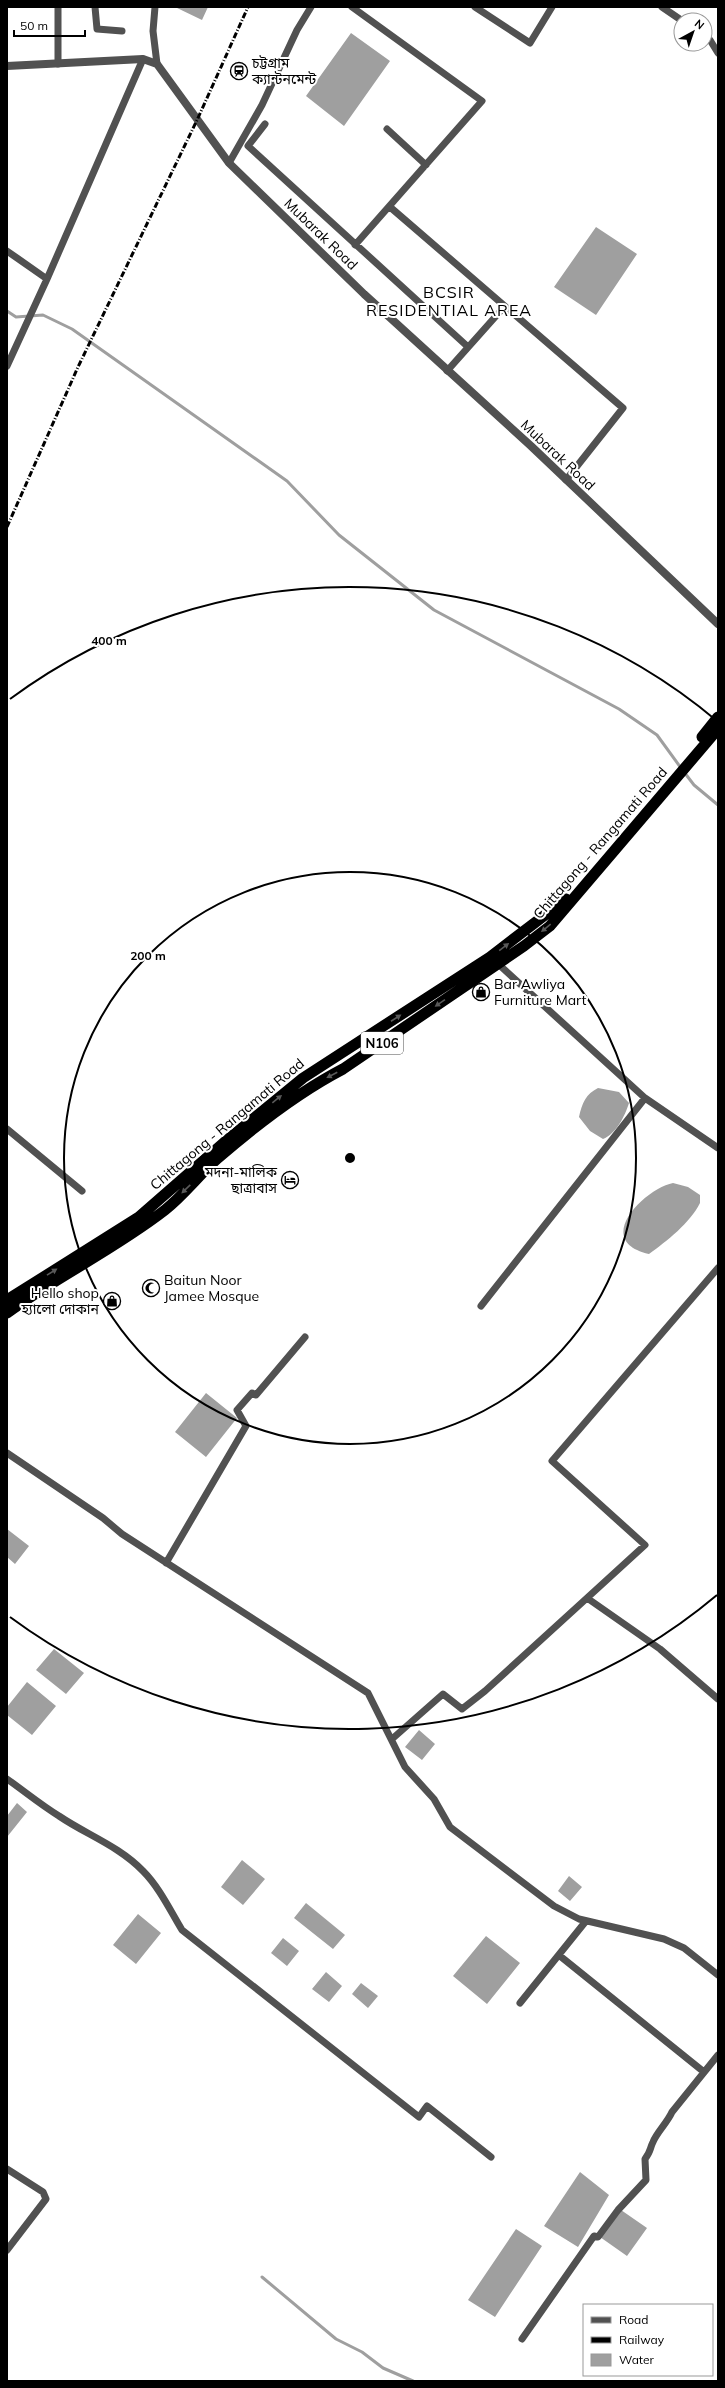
<svg xmlns="http://www.w3.org/2000/svg" width="725" height="2388" font-family="Mulish,'Noto Sans Bengali',sans-serif">
<rect width="100%" height="100%" fill="#fff"/>
<path fill="#9f9f9f" d="M 175,7 L 208,7 L 202,20 Z
M 351,33 L 390,61 L 344,126 L 306,96 Z
M 596,227 L 637,254 L 596,315 L 554,287 Z
M 598,1088 L 619,1092 L 629,1103 C 625,1116 616,1134 603,1139 L 590,1131 L 579,1117 C 582,1103 586,1094 598,1088 Z
M 673,1183 L 688,1187 L 700,1195 L 700,1203 C 690,1223 667,1241 649,1254 C 591,1241 646,1188 673,1183 Z
M 206,1393 L 237,1418 L 206,1457 L 175,1432 Z
M 7,1529 L 29,1546 L 15,1564 L 7,1557 Z
M 54,1649 L 84,1673 L 66,1694 L 36,1670 Z
M 27,1682 L 56,1706 L 32,1735 L 7,1715 L 7,1707 Z
M 419,1730 L 435,1744 L 422,1760 L 405,1747 Z
M 17,1803 L 27,1812 L 7,1837 L 7,1816 Z
M 242,1860 L 265,1879 L 243,1905 L 221,1887 Z
M 569,1876 L 582,1887 L 570,1901 L 558,1891 Z
M 306,1903 L 345,1935 L 333,1949 L 294,1918 Z
M 138,1914 L 161,1933 L 136,1964 L 113,1945 Z
M 486,1936 L 520,1963 L 487,2004 L 453,1976 Z
M 283,1938 L 299,1951 L 287,1966 L 271,1953 Z
M 326,1972 L 342,1986 L 329,2002 L 312,1989 Z
M 361,1983 L 378,1996 L 368,2008 L 352,1994 Z
M 580,2172 L 609,2195 L 578,2247 L 544,2226 Z
M 621,2210 L 647,2228 L 627,2256 L 600,2237 Z
M 516,2229 L 542,2246 L 495,2317 L 468,2300 Z"/>
<g fill="none" stroke-linecap="round" stroke-linejoin="round">
<path stroke="#9f9f9f" stroke-width="3" d="M 7,311 L 16,317 L 43,315 L 72,329 L 287,481 L 339,535 L 434,610 L 619,709 L 657,735 L 681,768
M 684,772 L 694,785 L 718,805
M 262,2277 L 336,2339 L 362,2352 L 383,2368 L 413,2381"/>
<path stroke="#515151" stroke-width="7" d="M 95,7 L 97,29 L 122,31
M 155,7 L 153,31 L 157,64
M 352,7 L 482,101 L 355,245
M 475,7 L 530,43 L 552,7
M 662,7 L 681,20
M 705,36 L 710,40 L 718,53
M 58,64 L 58,7
M 265,124 L 248,146 L 467,346
M 387,129 L 426,165
M 229,163 L 262,105 L 297,30 L 311,7
M 390,207 L 623,408 L 566,480
M 7,251 L 47,279
M 7,366 L 47,279 L 143,59
M 447,371 L 504,307
M 496,962 L 645,1098 L 718,1148
M 7,1129 L 82,1191
M 481,1306 L 645,1098
M 7,1453 L 103,1518 L 122,1534 L 368,1693 L 405,1767 L 434,1799 L 450,1827 L 554,1906 L 579,1919 L 664,1939 L 684,1948 L 718,1975
M 166,1563 L 246,1426 L 237,1410 L 252,1393 L 256,1395 L 305,1337
M 587,1598 L 645,1545 L 552,1461 L 718,1268
M 392,1739 L 443,1694 L 462,1709 L 485,1691 L 587,1598 L 660,1649 L 718,1699
M 7,1779 C 24,1791 41,1805 59,1816 C 87,1835 119,1846 143,1871 C 159,1887 170,1910 182,1930 L 419,2117 L 427,2106 L 491,2157
M 560,1956 L 704,2072
M 520,2003 L 586,1921
M 7,2169 L 43,2192 L 46,2199 L 7,2250
M 522,2339 L 594,2236 L 598,2237 L 618,2210 L 646,2180 L 645,2159 C 652,2149 649,2150 653,2142 C 657,2132 667,2123 672,2112 L 718,2055"/>
<path stroke="#515151" stroke-width="8" d="M 7,66 L 143,59 L 157,64 L 229,163 L 364,294 L 531,446 L 718,624"/>
<path stroke="#000" stroke-width="11" d="M 702,737 L 718,717
M 7,1300 L 139,1217 L 226,1141 L 303,1078 L 490,957 L 566,899
M 7,1313 C 58,1276 115,1249 165,1210 C 184,1195 199,1175 217,1159 C 256,1125 297,1093 343,1069 L 524,946 L 550,926 L 718,729"/>
<path stroke="#000" stroke-width="3" stroke-dasharray="6 2 1 2" stroke-linecap="butt" d="M 7,527 L 78,367 L 198,118 L 248,7"/>
</g>
<defs><path id="oneway-solid" d="M-6-.8H1V-3.2L6.5 0L1 3.2V.8H-6Z"/></defs>
<g fill="#595959">
<use href="#oneway-solid" transform="translate(546 928) rotate(141)"/>
<use href="#oneway-solid" transform="translate(504 947) rotate(-37)"/>
<use href="#oneway-solid" transform="translate(440 1003) rotate(146)"/>
<use href="#oneway-solid" transform="translate(396 1018) rotate(-33)"/>
<use href="#oneway-solid" transform="translate(332 1075) rotate(152)"/>
<use href="#oneway-solid" transform="translate(277 1099) rotate(-39)"/>
<use href="#oneway-solid" transform="translate(186 1189) rotate(136)"/>
<use href="#oneway-solid" transform="translate(52 1272) rotate(-32)"/>
</g>
<g fill="none" stroke="#000" stroke-width="2">
<circle cx="350" cy="1158" r="286"/>
<path d="M717 1595A571 571 0 0 1 10 1617M10 699A571 571 0 0 1 717 721"/>
</g>
<defs>
<g id="station-ring" transform="scale(0.9)"><circle r="9.5" fill="#fff" stroke="#000" stroke-width="1.5"/><path d="M-3-6H3Q5-6 5-4V2Q5 4 3 4L4.5 6H3L1.5 4h-3L-3 6H-4.5L-3 4Q-5 4-5 2V-4Q-5-6-3-6ZM-3.5-4v3h7v-3ZM-3.5 1v1.5H-2V1ZM2 1v1.5H3.5V1Z" fill="#000"/></g>
<g id="shop-ring" transform="scale(0.9)"><circle r="9.5" fill="#fff" stroke="#000" stroke-width="1.5"/><path d="M-5-2.5h2.3a2.7 3.5 0 0 1 5.4 0H5L5.5 6h-11ZM-1.5-2.5h3a1.5 2.3 0 0 0-3 0Z" fill="#000"/></g>
<g id="hotel-ring" transform="scale(0.9)"><circle r="9.5" fill="#fff" stroke="#000" stroke-width="1.5"/><path d="M-6-4.5h1.5V1H6V5H4.5V3h-9V5H-6ZM-4 0a1.8 1.8 0 1 1 3.6 0ZM.5 0V-2.5h3Q6-2.5 6 0Z" fill="#000"/></g>
<g id="mosque-ring" transform="scale(0.9)"><circle r="9.5" fill="#fff" stroke="#000" stroke-width="1.5"/><path d="M3.5-4.9A6 6 0 1 0 3.5 4.9A5 5 0 1 1 3.5-4.9Z" fill="#000"/></g>
</defs>
<g fill-rule="evenodd">
<use href="#station-ring" x="239" y="71"/>
<use href="#shop-ring" x="481" y="992"/>
<use href="#hotel-ring" x="290" y="1180"/>
<use href="#mosque-ring" x="151" y="1288"/>
<use href="#shop-ring" x="112" y="1301"/>
</g>
<g text-anchor="middle" stroke-width="4" stroke-linejoin="round" paint-order="stroke">
<rect fill="#fff" stroke="#4c4c4c" stroke-width="1" x="361" y="1032" width="42" height="22" rx="3"/>
<g font-size="13" font-weight="bold" fill="#000">
<text x="382" y="1048">N106</text>
</g>
<g font-size="14" fill="#000" stroke="#fff" text-anchor="start">
<text x="252" y="68">চট্টগ্রাম<tspan x="252" dy="16">ক্যান্টনমেন্ট</tspan></text>
<text x="494" y="989">Bar Awliya<tspan x="494" dy="16">Furniture Mart</tspan></text>
<text x="277" y="1177" text-anchor="end">মদনা-মালিক<tspan x="277" dy="16">ছাত্রাবাস</tspan></text>
<text x="164" y="1285">Baitun Noor<tspan x="164" dy="16">Jamee Mosque</tspan></text>
<text x="99" y="1298" text-anchor="end">Hello shop<tspan x="99" dy="16">হ্যালো দোকান</tspan></text>
</g>
<g font-size="14" fill="#000" stroke="#fff">
<text transform="translate(321 234) rotate(44)" y="5">Mubarak Road</text>
<text transform="translate(558 455) rotate(43)" y="5">Mubarak Road</text>
<text transform="translate(600 843) rotate(-49)" y="5">Chittagong - Rangamati Road</text>
<text transform="translate(227 1124) rotate(-40)" y="5">Chittagong - Rangamati Road</text>
</g>
<g font-size="16" letter-spacing="1" fill="#000" stroke="#fff">
<text x="449" y="298">BCSIR<tspan x="449" dy="18">RESIDENTIAL AREA</tspan></text>
</g>
</g>
<circle cx="350" cy="1158" r="6" fill="#000" stroke="#fff" stroke-width="2"/>
<g font-size="12" text-anchor="middle" font-weight="bold" fill="#000" stroke="#fff" stroke-width="4" stroke-linejoin="round" paint-order="stroke">
<text x="109" y="645">400 m</text>
<text x="148" y="960">200 m</text>
</g>
<rect width="725" height="2388" fill="none" stroke="#000000" stroke-width="16"/>
<rect x="583" y="2304" width="130" height="72" fill="#ffffff" stroke="#999999"/>
<rect x="591" y="2317" width="20" height="6" fill="#515151" stroke="#999999"/>
<text x="619" y="2324" font-size="12" fill="#000000">Road</text>
<rect x="591" y="2337" width="20" height="6" fill="#000000" stroke="#999999"/>
<text x="619" y="2344" font-size="12" fill="#000000">Railway</text>
<rect x="591" y="2354" width="20" height="12" fill="#9f9f9f" stroke="#999999"/>
<text x="619" y="2364" font-size="12" fill="#000000">Water</text>
<g transform="translate(693 32) rotate(40)"><circle r="19" fill="#ffffff" stroke="#999999"/>
<path d="M0-3L7 15L0 10L-7 15Z" fill="#000000"/>
<text y="-6" font-size="11" font-weight="bold" text-anchor="middle" fill="#000000">N</text>
</g>
<path d="M14 30v6h71v-6" fill="none" stroke="#000000" stroke-width="2"/>
<text x="20" y="30" font-size="12" fill="#000000" stroke="#ffffff" stroke-width="3" paint-order="stroke">50 m</text>
</svg>
